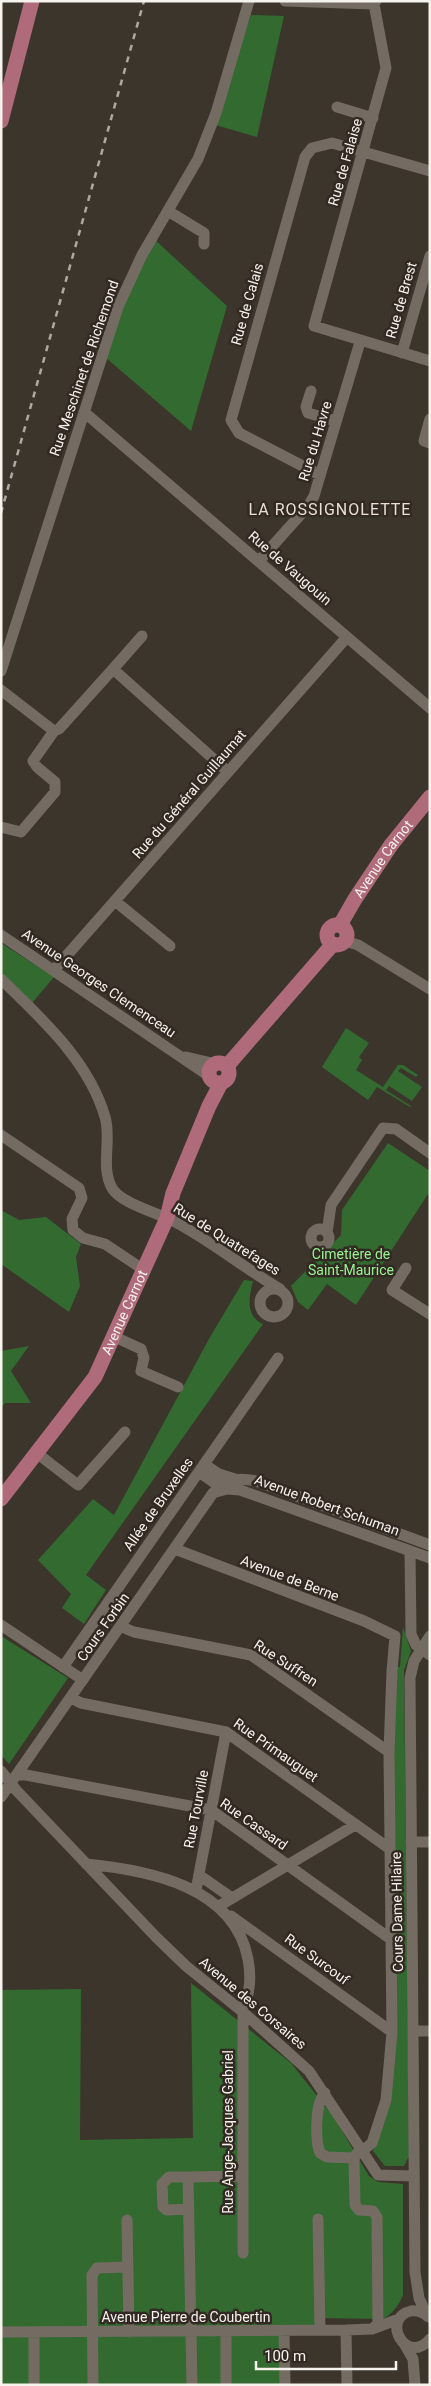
<svg xmlns="http://www.w3.org/2000/svg" width="431" height="2386" font-family="Roboto,sans-serif">
<rect width="100%" height="100%" fill="#3c352c"/>
<path fill="#326a30" d="M 251,15 L 284,16 L 257,137 L 212,124 Z
M 155,240 L 227,306 L 191,431 L 105,357 L 123,306 Z
M 1,943 L 54,977 L 32,1003 L 1,972 Z
M 346,1028 L 369,1043 L 359,1057 L 362,1060 L 356,1070 L 383,1087 L 398,1065 L 403,1065 L 418,1075 L 416,1077 L 401,1068 L 398,1071 L 422,1087 L 412,1101 L 389,1086 L 386,1090 L 411,1106 L 410,1107 L 377,1087 L 368,1100 L 322,1067 Z
M 388,1143 L 430,1171 L 430,1191 L 356,1305 L 327,1284 L 308,1310 L 298,1302 L 291,1286 L 341,1235 L 342,1210 Z
M 1,1210 L 19,1220 L 46,1217 L 81,1244 L 76,1257 L 80,1286 L 69,1312 L 1,1264 Z
M 244,1280 L 253,1281 C 249,1297 245,1316 263,1324 L 86,1575 L 106,1590 L 84,1624 L 62,1608 L 71,1594 L 38,1560 L 93,1499 L 114,1515 L 210,1337 Z
M 29,1346 L 11,1371 L 31,1403 L 5,1403 L 1,1408 L 1,1351 Z
M 403,1627 L 411,1651 L 404,1670 L 409,2156 L 404,2166 L 385,2166 L 373,2151 L 391,2096 L 393,1692 L 396,1667 L 400,1667 Z
M 1,1636 L 68,1678 L 9,1764 L 1,1755 Z
M 191,1983 L 291,2063 L 333,2116 L 369,2176 L 378,2182 L 403,2184 L 403,2295 C 399,2305 393,2313 383,2319 L 320,2318 L 320,2325 L 285,2325 L 285,2385 L 1,2385 L 1,1990 L 81,1989 L 80,2140 L 193,2138 Z"/>
<g fill="none" stroke-linecap="round" stroke-linejoin="round">
<path stroke="#746c62" stroke-width="11" d="M 285,1 L 374,4 L 376,1
M 374,4 L 386,68 L 314,326 L 430,361
M 337,107 L 373,118
M 168,211 L 204,233 L 204,244
M 402,353 L 430,256
M 311,391 L 306,407 L 308,413 L 336,421
M 84,412 L 430,708
M 430,419 L 424,441 L 430,443
M 320,475 L 239,433 L 231,420 L 305,157 L 312,148 L 332,143 L 430,171
M 259,561 L 309,505 L 314,496 L 360,342
M 113,669 L 142,636
M 1,671 L 118,307 L 142,255 L 198,159 L 216,113 L 249,1
M 1,690 L 54,731 L 59,729 L 113,669 L 228,772
M 1,827 L 21,832 L 55,792 L 55,782 L 37,767 L 33,761 L 54,731
M 115,901 L 170,946
M 1,935 L 209,1076
M 345,941 L 358,945 L 430,989
M 54,970 L 347,637
M 1,979 C 41,1018 89,1061 105,1117 C 112,1139 100,1167 112,1188 C 121,1204 159,1213 175,1222 C 211,1241 244,1268 280,1289
M 186,1057 L 216,1064
M 1,1135 L 79,1188 L 82,1198 L 72,1219 L 73,1230 L 83,1238 L 105,1244 L 144,1270
M311 1238a9 9 0 1 1 18 0a9 9 0 1 1-18 0Z
M 327,1233 L 331,1205 L 383,1128 L 396,1129 L 430,1153
M 406,1268 L 392,1290 L 430,1314
M260 1303a14 14 0 1 1 28 0a14 14 0 1 1-28 0Z
M 115,1337 L 141,1349 L 144,1358 L 141,1371 L 178,1387
M 38,1454 L 78,1485 L 125,1432
M 204,1464 L 219,1474 L 235,1479
M 199,1472 L 219,1486
M 216,1492 L 227,1489 L 240,1490 L 430,1558
M 175,1549 L 364,1621 L 395,1636 L 392,1671 L 389,1752 L 392,2032 L 386,2100 L 372,2143 L 362,2151
M 410,1551 L 411,1634 L 416,1645 L 430,1655
M 1,1625 L 83,1680
M 122,1627 L 134,1632 L 251,1655 L 389,1752
M 63,1667 L 278,1358
M 71,1698 L 81,1703 L 226,1732 L 390,1849
M 1,1771 L 16,1790 L 156,1937 L 186,1966 L 243,2012 L 309,2071 L 378,2175 L 413,2176
M 18,1775 L 26,1775 L 211,1810 L 392,1940
M 1,1797 L 213,1493 C 226,1479 238,1477 256,1481 L 430,1545
M 411,1842 L 430,1842
M 86,1864 C 148,1870 234,1886 248,1959 C 251,1975 251,1996 241,2010
M 199,1875 L 232,1898
M 196,1890 L 226,1732
M 219,1906 L 355,1825
M 231,1916 L 392,2032
M 413,2031 L 430,2031
M 325,2093 C 315,2102 315,2141 320,2153 L 327,2157 L 354,2158
M 361,2148 L 354,2158 L 355,2205 L 359,2210 L 373,2211 L 377,2217 L 378,2324 L 372,2329
M 188,2177 L 169,2177 L 162,2184 L 163,2207 L 167,2210 L 189,2209
M 318,2219 L 320,2330
M 127,2220 L 129,2332
M 243,2253 L 243,2012
M 427,2316 L 419,2298 L 415,2272 L 410,1678 L 414,1661 L 430,1636
M 429,2317 C 424,2313 418,2310 411,2311 C 380,2318 406,2367 430,2339
M 346,2330 L 347,2385
M 226,2331 L 226,2385
M 284,2331 L 285,2385
M 1,2332 L 346,2330 L 372,2329 L 399,2319
M 34,2332 L 34,2385
M 405,2345 L 413,2359 L 415,2385
M 93,2385 L 92,2275 L 97,2268 L 128,2267
M 192,2385 L 188,2177 L 243,2176"/>
<g stroke="#b06b7b" stroke-width="15">
<path d="M 1,121 L 32,1"/>
<circle cx="337" cy="935" r="10"/>
<path id="s1" d="M 340,925 L 355,899 L 391,845 L 430,797"/>
<circle cx="219" cy="1073" r="10"/>
<path d="M 227,1066 L 333,944"/>
<path id="s2" d="M 1,1499 L 95,1377 L 167,1218 L 173,1193 L 209,1106 L 221,1083"/>
</g>
<path stroke="#aea9a2" stroke-width="2.5" stroke-dasharray="6 6" stroke-linecap="butt" d="M 1,513 L 144,1"/>
</g>
<g text-anchor="middle" stroke-width="5" stroke-linejoin="round" paint-order="stroke">
<g font-size="14" fill="#f6f2ec" stroke="#322a22">
<text transform="translate(345 162) rotate(-74)" y="5">Rue de Falaise</text>
<text transform="translate(401 300) rotate(-74)" y="5">Rue de Brest</text>
<text transform="translate(247 304) rotate(-74)" y="5">Rue de Calais</text>
<text transform="translate(84 368) rotate(-71)" y="5">Rue Meschinet de Richemond</text>
<text transform="translate(315 441) rotate(-73)" y="5">Rue du Havre</text>
<text transform="translate(290 568) rotate(41)" y="5">Rue de Vaugouin</text>
<text transform="translate(189 794) rotate(-49)" y="5">Rue du Général Guillaumat</text>
<text dy="5" stroke="none"><textPath href="#s1" startOffset="79">Avenue Carnot</textPath></text>
<text transform="translate(99 983) rotate(34)" y="5">Avenue Georges Clemenceau</text>
<text transform="translate(227 1239) rotate(32)" y="5">Rue de Quatrefages</text>
<text dy="5" stroke="none"><textPath href="#s2" startOffset="225">Avenue Carnot</textPath></text>
<text transform="translate(158 1504) rotate(-55)" y="5">Allée de Bruxelles</text>
<text transform="translate(327 1505) rotate(20)" y="5">Avenue Robert Schuman</text>
<text transform="translate(290 1578) rotate(21)" y="5">Avenue de Berne</text>
<text transform="translate(103 1627) rotate(-55)" y="5">Cours Forbin</text>
<text transform="translate(286 1663) rotate(33)" y="5">Rue Suffren</text>
<text transform="translate(276 1750) rotate(35)" y="5">Rue Primauguet</text>
<text transform="translate(196 1809) rotate(-79)" y="5">Rue Tourville</text>
<text transform="translate(254 1824) rotate(35)" y="5">Rue Cassard</text>
<text transform="translate(397 1912) rotate(-91)" y="5">Cours Dame Hilaire</text>
<text transform="translate(317 1959) rotate(36)" y="5">Rue Surcouf</text>
<text transform="translate(253 2003) rotate(40)" y="5">Avenue des Corsaires</text>
<text transform="translate(228 2132) rotate(-90)" y="5">Rue Ange-Jacques Gabriel</text>
<text x="186" y="2322">Avenue Pierre de Coubertin</text>
</g>
<g font-size="14" fill="#97f393" stroke="#322a22">
<text x="351" y="1259">Cimetière de<tspan x="351" dy="16">Saint-Maurice</tspan></text>
</g>
<g font-size="16" letter-spacing="1" fill="#e9dfd5" stroke="#322a22">
<text x="330" y="515">LA ROSSIGNOLETTE</text>
</g>
</g>
<rect width="431" height="2386" fill="none" stroke="#f6f2ec" stroke-width="5"/>
<path d="M256 2361v8h140v-8" fill="none" stroke="#f6f2ec" stroke-width="2.5"/>
<text x="264" y="2361" font-size="15" fill="#f6f2ec" stroke="#322a22" stroke-width="4" paint-order="stroke">100 m</text>
</svg>
